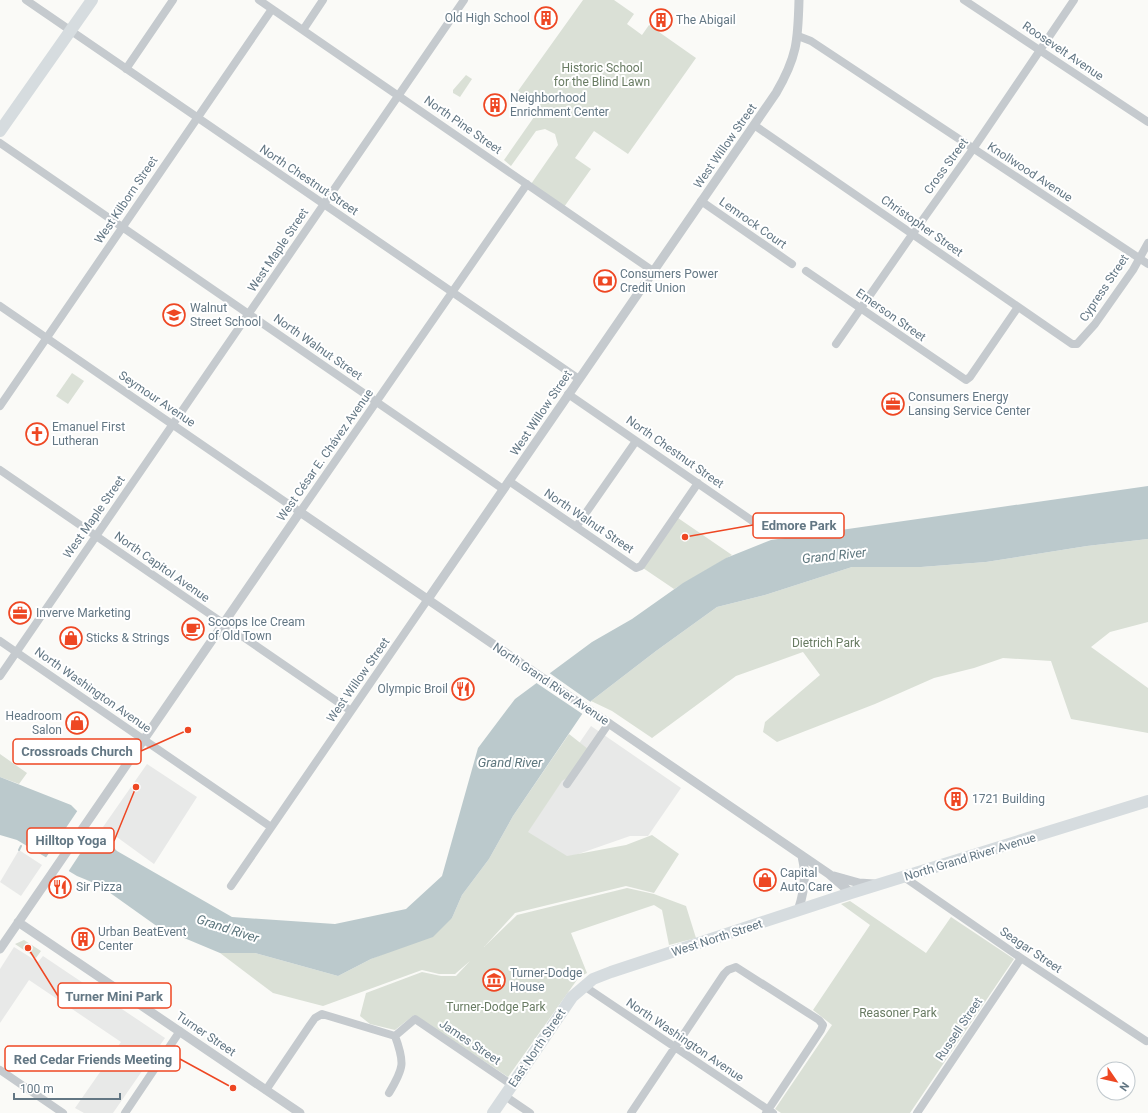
<svg xmlns="http://www.w3.org/2000/svg" width="1148" height="1113" font-family="Roboto,sans-serif">
<rect width="100%" height="100%" fill="#fafaf7"/>
<path fill="#e8e9e8" d="M 591,726 L 681,788 L 648,836 L 630,836 L 564,859 L 520,829 Z
M 147,764 L 197,797 L 154,864 L 103,827 Z
M 19,850 L 42,865 L 21,896 L 0,882 Z
M 14,947 L 38,962 L 43,956 L 165,1038 L 113,1113 L 84,1113 L 75,1108 L 121,1042 L 29,980 L 0,1023 L 0,969 Z"/>
<path fill="#dae0d6" d="M 583,0 L 614,0 L 634,14 L 627,24 L 642,35 L 649,25 L 696,58 L 628,154 L 594,131 L 575,158 L 591,169 L 564,207 L 531,184 L 558,145 L 555,134 L 545,129 L 536,131 L 511,166 L 504,160 L 541,107 L 518,91 Z
M 466,75 L 472,79 L 460,97 L 453,93 L 453,90 Z
M 72,373 L 84,381 L 68,404 L 56,396 Z
M 678,518 L 732,555 L 674,589 L 643,568 Z
M 1148,539 L 1148,622 L 1110,632 L 1091,647 L 1148,688 L 1148,733 L 1071,719 L 1051,661 L 1003,658 L 974,668 L 934,678 L 875,704 L 777,742 L 763,732 L 765,722 L 820,675 L 803,652 L 736,676 L 652,738 L 612,711 L 591,701 L 656,651 L 717,607 L 765,595 L 852,567 L 921,567 L 986,562 L 1087,546 Z
M 569,734 L 588,749 L 567,778 L 562,781 L 528,832 L 567,856 L 626,845 L 652,835 L 679,854 L 654,893 L 626,886 L 515,913 L 484,947 L 517,915 L 627,888 L 654,894 L 686,906 L 696,938 L 669,945 L 662,910 L 654,905 L 571,933 L 587,973 L 579,977 L 508,1077 L 414,1015 L 395,1030 L 370,1024 L 360,1016 L 366,993 L 422,972 L 441,976 L 456,976 L 470,961 L 455,974 L 439,974 L 422,970 L 323,1006 L 273,993 L 220,953 L 255,953 L 338,976 L 371,959 L 405,945 L 452,918 L 462,895 L 489,859 L 513,816 Z
M 0,754 L 27,773 L 19,784 L 0,777 Z
M 850,901 L 926,953 L 951,917 L 1014,959 L 910,1113 L 781,1113 L 775,1109 L 832,1025 L 813,1010 L 870,925 L 841,904 Z
M 24,940 L 41,951 L 36,958 L 15,944 Z"/>
<path fill="#bbc9cc" d="M 1148,486 L 1148,539 L 1087,546 L 986,562 L 921,567 L 852,567 L 765,595 L 717,607 L 656,651 L 591,701 L 513,816 L 489,859 L 462,895 L 452,918 L 433,937 L 371,959 L 338,976 L 255,953 L 220,953 L 158,927 L 99,885 L 77,876 L 17,840 L 0,835 L 0,777 L 71,805 L 117,851 L 232,917 L 335,924 L 406,909 L 442,876 L 478,748 L 515,699 L 592,642 L 632,619 L 683,583 L 726,558 L 771,540 Z"/>
<path fill="#fafaf7" d="M 548,672 L 592,703 L 584,715 L 535,682 Z
M 78,810 L 97,828 L 68,872 L 45,859 Z"/>
<g fill="none" stroke-linecap="round" stroke-linejoin="round">
<path stroke="#bbc9cc" stroke-width="2" d="M 19,850 L 21,846"/>
<path stroke="#c5cace" stroke-width="8" d="M 26,0 L 579,379
M 259,0 L 653,271
M 964,0 L 1148,122
M 303,30 L 323,0
M 798,36 L 811,41 L 1148,264
M 126,69 L 173,0
M 754,125 L 1072,344 L 1077,344 L 1095,324 L 1133,270 L 1148,243
M 0,143 L 503,489
M 701,201 L 792,264
M 806,271 L 966,380 L 970,377 L 1018,307
M 0,306 L 300,512 L 527,184
M 836,344 L 909,239 L 973,149 L 1074,0
M 568,394 L 767,531
M 0,406 L 272,9
M 0,470 L 351,711
M 509,481 L 636,568 L 641,566 L 698,483
M 576,527 L 636,441
M 0,641 L 271,827
M 0,676 L 464,0
M 567,784 L 609,723
M 904,877 L 1021,958 L 1146,1041
M 231,886 L 428,599
M 584,986 L 773,1113
M 0,1070 L 63,1113
M 266,1090 L 310,1025 L 315,1018 L 322,1014 L 395,1036 L 415,1019 L 512,1085
M 389,1093 C 404,1068 405,1063 395,1036
M 505,1096 L 530,1113
M 125,1113 L 180,1031
M 631,1113 L 724,974 L 728,970 L 736,967 L 819,1020 L 823,1025 L 821,1030 L 766,1113
M 917,1113 L 1021,958"/>
<path stroke="#c5cace" stroke-width="9" d="M 428,599 L 776,93 C 797,57 798,41 799,0
M 834,876 L 859,883 L 874,884
M 798,911 C 804,893 807,875 802,856
M 18,922 L 300,1113
M 0,949 L 300,512 L 829,874 L 851,893"/>
<path stroke="#d6dcdf" stroke-width="12" d="M 0,131 L 92,0
M 493,1113 L 572,997 L 593,979 L 611,972 L 851,893 L 1148,801"/>
</g>
<defs>
<g id="building-ring" transform="scale(1.15)"><circle r="9.5" fill="#fff" stroke="#ee4723" stroke-width="1.5"/><path d="M-4-6H4V6H1V3H-1V6H-4ZM-2.5-4.3h1.7v1.8h-1.7ZM.8-4.3h1.7v1.8H.8ZM-2.5-1h1.7V.8h-1.7ZM.8-1h1.7V.8H.8Z" fill="#ee4723"/></g>
<g id="bank-ring" transform="scale(1.15)"><circle r="9.5" fill="#fff" stroke="#ee4723" stroke-width="1.5"/><path d="M-6-4H6V4H-6ZM0-2.3a2.3 2.3 0 1 0 0 4.6a2.3 2.3 0 1 0 0-4.6Z" fill="#ee4723"/></g>
<g id="school-ring" transform="scale(1.15)"><circle r="9.5" fill="#fff" stroke="#ee4723" stroke-width="1.5"/><path d="M0-5L7-2L0 1L-7-2ZM-4 1L0 2.5L4 1V4Q0 6-4 4Z" fill="#ee4723"/></g>
<g id="office-ring" transform="scale(1.15)"><circle r="9.5" fill="#fff" stroke="#ee4723" stroke-width="1.5"/><path d="M-6-3h4V-5.5h4V-3h4V5H-6ZM-1-4.5V-3h2v-1.5ZM-6 0V1H6V0Z" fill="#ee4723"/></g>
<g id="church-ring" transform="scale(1.15)"><circle r="9.5" fill="#fff" stroke="#ee4723" stroke-width="1.5"/><path d="M-1.2-6h2.4v3.5h3.3v2.4h-3.3V6h-2.4V-.1h-3.3v-2.4h3.3Z" fill="#ee4723"/></g>
<g id="cafe-ring" transform="scale(1.15)"><circle r="9.5" fill="#fff" stroke="#ee4723" stroke-width="1.5"/><path d="M-5.5-4.5H6V0H3Q3 3.5 0 3.5H-2.5Q-5.5 3.5-5.5 0ZM3-3.2v2h1.7v-2ZM-6 4.5H4V6H-6Z" fill="#ee4723"/></g>
<g id="shop-ring" transform="scale(1.15)"><circle r="9.5" fill="#fff" stroke="#ee4723" stroke-width="1.5"/><path d="M-5-2.5h2.3a2.7 3.5 0 0 1 5.4 0H5L5.5 6h-11ZM-1.5-2.5h3a1.5 2.3 0 0 0-3 0Z" fill="#ee4723"/></g>
<g id="restaurant-ring" transform="scale(1.15)"><circle r="9.5" fill="#fff" stroke="#ee4723" stroke-width="1.5"/><path d="M-5-6h1v4h1v-4h1v4h1v-4h1v5L-1.5 .5V6h-2V.5L-5-1ZM5-6V6H3V1.5H1.5Q1.5-4 5-6Z" fill="#ee4723"/></g>
<g id="museum-ring" transform="scale(1.15)"><circle r="9.5" fill="#fff" stroke="#ee4723" stroke-width="1.5"/><path d="M0-6L6-3V-2H-6V-3ZM-5-1h2V3h-2ZM-1-1h2V3h-2ZM3-1h2V3H3ZM-6 4H6V6H-6Z" fill="#ee4723"/></g>
</defs>
<g fill-rule="evenodd">
<use href="#building-ring" x="546" y="18"/>
<use href="#building-ring" x="661" y="20"/>
<use href="#building-ring" x="495" y="105"/>
<use href="#bank-ring" x="605" y="281"/>
<use href="#school-ring" x="174" y="315"/>
<use href="#office-ring" x="893" y="404"/>
<use href="#church-ring" x="37" y="434"/>
<use href="#office-ring" x="20" y="613"/>
<use href="#cafe-ring" x="193" y="629"/>
<use href="#shop-ring" x="71" y="638"/>
<use href="#restaurant-ring" x="463" y="689"/>
<use href="#shop-ring" x="77" y="723"/>
<use href="#building-ring" x="956" y="799"/>
<use href="#shop-ring" x="765" y="880"/>
<use href="#restaurant-ring" x="60" y="887"/>
<use href="#building-ring" x="83" y="939"/>
<use href="#museum-ring" x="494" y="980"/>
</g>
<g text-anchor="middle" stroke-width="4" stroke-linejoin="round" paint-order="stroke">
<g font-size="12" fill="#637784" stroke="#fff" text-anchor="start">
<text x="530" y="22" text-anchor="end">Old High School</text>
<text x="676" y="24">The Abigail</text>
<text x="510" y="102">Neighborhood<tspan x="510" dy="14">Enrichment Center</tspan></text>
<text x="620" y="278">Consumers Power<tspan x="620" dy="14">Credit Union</tspan></text>
<text x="190" y="312">Walnut<tspan x="190" dy="14">Street School</tspan></text>
<text x="908" y="401">Consumers Energy<tspan x="908" dy="14">Lansing Service Center</tspan></text>
<text x="52" y="431">Emanuel First<tspan x="52" dy="14">Lutheran</tspan></text>
<text x="36" y="617">Inverve Marketing</text>
<text x="208" y="626">Scoops Ice Cream<tspan x="208" dy="14">of Old Town</tspan></text>
<text x="86" y="642">Sticks &amp; Strings</text>
<text x="448" y="693" text-anchor="end">Olympic Broil</text>
<text x="62" y="720" text-anchor="end">Headroom<tspan x="62" dy="14">Salon</tspan></text>
<text x="972" y="803">1721 Building</text>
<text x="780" y="877">Capital<tspan x="780" dy="14">Auto Care</tspan></text>
<text x="76" y="891">Sir Pizza</text>
<text x="98" y="936">Urban BeatEvent<tspan x="98" dy="14">Center</tspan></text>
<text x="510" y="977">Turner-Dodge<tspan x="510" dy="14">House</tspan></text>
</g>
<g font-size="12" fill="#637784" stroke="#fff">
<text transform="translate(1063 51) rotate(34)" y="4">Roosevelt Avenue</text>
<text transform="translate(463 125) rotate(35)" y="4">North Pine Street</text>
<text transform="translate(725 146) rotate(-55)" y="4">West Willow Street</text>
<text transform="translate(946 166) rotate(-54)" y="4">Cross Street</text>
<text transform="translate(1030 172) rotate(33)" y="4">Knollwood Avenue</text>
<text transform="translate(309 180) rotate(34)" y="4">North Chestnut Street</text>
<text transform="translate(126 200) rotate(-56)" y="4">West Kilborn Street</text>
<text transform="translate(753 223) rotate(35)" y="4">Lemrock Court</text>
<text transform="translate(922 226) rotate(35)" y="4">Christopher Street</text>
<text transform="translate(278 250) rotate(-56)" y="4">West Maple Street</text>
<text transform="translate(1104 288) rotate(-56)" y="4">Cypress Street</text>
<text transform="translate(891 315) rotate(35)" y="4">Emerson Street</text>
<text transform="translate(318 347) rotate(35)" y="4">North Walnut Street</text>
<text transform="translate(157 399) rotate(34)" y="4">Seymour Avenue</text>
<text transform="translate(541 413) rotate(-56)" y="4">West Willow Street</text>
<text transform="translate(675 452) rotate(35)" y="4">North Chestnut Street</text>
<text transform="translate(325 455) rotate(-55)" y="4">West César E. Chávez Avenue</text>
<text transform="translate(94 517) rotate(-55)" y="4">West Maple Street</text>
<text transform="translate(589 521) rotate(34)" y="4">North Walnut Street</text>
<text transform="translate(162 567) rotate(35)" y="4">North Capitol Avenue</text>
<text transform="translate(358 680) rotate(-55)" y="4">West Willow Street</text>
<text transform="translate(551 684) rotate(34)" y="4">North Grand River Avenue</text>
<text transform="translate(93 690) rotate(35)" y="4">North Washington Avenue</text>
<text transform="translate(970 857) rotate(-17)" y="4">North Grand River Avenue</text>
<text transform="translate(717 938) rotate(-18)" y="4">West North Street</text>
<text transform="translate(1031 950) rotate(34)" y="4">Seagar Street</text>
<text transform="translate(959 1029) rotate(-56)" y="4">Russell Street</text>
<text transform="translate(206 1034) rotate(34)" y="4">Turner Street</text>
<text transform="translate(685 1040) rotate(34)" y="4">North Washington Avenue</text>
<text transform="translate(470 1042) rotate(34)" y="4">James Street</text>
<text transform="translate(537 1048) rotate(-56)" y="4">East North Street</text>
</g>
<g font-size="12" fill="#687b62" stroke="#fff">
<text x="602" y="72">Historic School<tspan x="602" dy="14">for the Blind Lawn</tspan></text>
<text x="826" y="647">Dietrich Park</text>
<text x="496" y="1011">Turner-Dodge Park</text>
<text x="898" y="1017">Reasoner Park</text>
</g>
<g font-size="13" font-style="italic" fill="#5e777e" stroke="#fff">
<text transform="translate(834 555) rotate(-6)" y="5">Grand River</text>
<text x="510" y="767">Grand River</text>
<text transform="translate(228 928) rotate(18)" y="5">Grand River</text>
</g>
</g>
<path fill="none" stroke="#ee4723" stroke-width="1.5" d="M685 537L753 525M188 730L141 751M136 787L114 841M28 948L58 996M233 1088L180 1059"/>
<g fill="#ee4723" stroke="#fff" stroke-width="1.5">
<circle cx="685" cy="537" r="4"/>
<circle cx="188" cy="730" r="4"/>
<circle cx="136" cy="787" r="4"/>
<circle cx="28" cy="948" r="4"/>
<circle cx="233" cy="1088" r="4"/>
</g>
<g fill="#fff" stroke="#ee4723" stroke-width="1.5">
<rect x="753" y="513" width="91" height="25" rx="4"/>
<rect x="13" y="739" width="128" height="25" rx="4"/>
<rect x="27" y="828" width="87" height="25" rx="4"/>
<rect x="58" y="983" width="113" height="25" rx="4"/>
<rect x="5" y="1046" width="175" height="25" rx="4"/>
</g>
<g font-size="13" text-anchor="middle" font-weight="bold" fill="#637784">
<text x="799" y="530">Edmore Park</text>
<text x="77" y="756">Crossroads Church</text>
<text x="71" y="845">Hilltop Yoga</text>
<text x="114" y="1001">Turner Mini Park</text>
<text x="93" y="1064">Red Cedar Friends Meeting</text>
</g>
<g transform="translate(1116 1081) rotate(124)"><circle r="19" fill="#ffffff" stroke="#c1c9ce"/>
<path d="M0-3L7 15L0 10L-7 15Z" fill="#ee4723"/>
<text y="-6" font-size="11" font-weight="bold" text-anchor="middle" fill="#637784">N</text>
</g>
<path d="M14 1093v6h106v-6" fill="none" stroke="#637784" stroke-width="2"/>
<text x="20" y="1093" font-size="12" fill="#637784" stroke="#ffffff" stroke-width="3" paint-order="stroke">100 m</text>
</svg>
